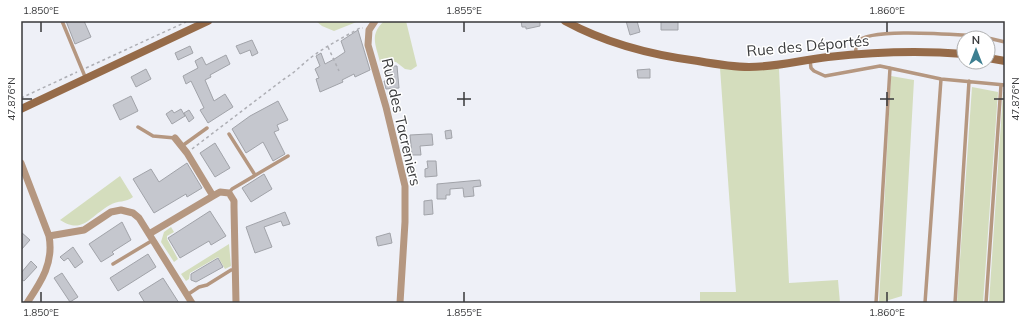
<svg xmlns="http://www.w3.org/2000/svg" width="1026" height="324" font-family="Mulish,sans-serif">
<rect width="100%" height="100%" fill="#eef0f7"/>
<path fill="#d4ddbd" d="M 316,21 L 359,21 L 334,31 L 322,26 Z
M 384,21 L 406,21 L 417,66 L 411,70 L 405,69 L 396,62 L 380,62 C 376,45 369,35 384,21 Z
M 720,68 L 779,69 L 789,283 L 838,280 L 840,303 L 700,303 L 700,292 L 736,292 Z
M 891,76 L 914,80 L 902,296 L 879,303 Z
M 972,87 L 998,92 L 983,303 L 957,303 Z
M 1003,92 L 1005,92 L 1005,303 L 989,303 Z
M 120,176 L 133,197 C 126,203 118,200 110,205 C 90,216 83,235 60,220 Z
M 171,227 L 174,232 L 167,236 L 167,239 L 178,259 L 174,262 L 161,242 L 164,232 Z
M 229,244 L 231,266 L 225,269 L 218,257 L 190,273 L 189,279 L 186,281 L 181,274 Z"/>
<path fill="#c5c7ce" stroke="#a1a3a9" d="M 66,21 L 84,21 L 91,37 L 75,44 Z
M 521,21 L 540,21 L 540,26 L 526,29 L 526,27 L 522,27 Z
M 626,21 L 637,21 L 640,32 L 630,35 Z
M 661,21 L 678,21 L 678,30 L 661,30 Z
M 358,30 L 370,70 L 355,77 L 354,74 L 342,80 L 343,82 L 320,92 L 316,79 L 319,78 L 315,69 L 320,66 L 316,56 L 321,53 L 325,64 L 336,58 L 345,52 L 341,41 Z
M 252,40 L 258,53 L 252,56 L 250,50 L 240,54 L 236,46 Z
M 190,46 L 193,53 L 178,60 L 175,53 Z
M 226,55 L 230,64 L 210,75 L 211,77 L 205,80 L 214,101 L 225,94 L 233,107 L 208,123 L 200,110 L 204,108 L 191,81 L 186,84 L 183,76 L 198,68 L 195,61 L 202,57 L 206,65 Z
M 387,66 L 397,66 L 399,88 L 386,89 L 384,81 L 388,81 Z
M 146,69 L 151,79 L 136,87 L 131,77 Z
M 650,69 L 650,78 L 638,78 L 637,70 Z
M 131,96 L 138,111 L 120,120 L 113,105 Z
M 278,101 L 288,120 L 277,125 L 279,130 L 274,132 L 285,154 L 273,161 L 263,142 L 246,153 L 232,129 L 250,116 Z
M 181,109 L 185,116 L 172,124 L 166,114 L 172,110 L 174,113 Z
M 189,110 L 194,118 L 189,122 L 184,113 Z
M 451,130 L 452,138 L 446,139 L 445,131 Z
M 428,134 L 432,134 L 433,145 L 420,146 L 421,155 L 412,155 L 410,135 Z
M 215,143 L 230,168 L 215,177 L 200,153 Z
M 427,161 L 436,161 L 437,176 L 425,177 L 425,169 L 428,168 Z
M 187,163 L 202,188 L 187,197 L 186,194 L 154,213 L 133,179 L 151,169 L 159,182 Z
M 264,174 L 272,189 L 251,202 L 242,188 Z
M 480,180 L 481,186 L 473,187 L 474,196 L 464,197 L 463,188 L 450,189 L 450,195 L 446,195 L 446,199 L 437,199 L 437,184 Z
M 432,200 L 433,214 L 424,215 L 424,201 Z
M 210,211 L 226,236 L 211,245 L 209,241 L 180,258 L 168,238 Z
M 285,212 L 290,224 L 283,226 L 281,221 L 264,227 L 272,247 L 255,253 L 246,227 Z
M 122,222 L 131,240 L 112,252 L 114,254 L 101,262 L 89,244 Z
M 21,232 L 30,240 L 21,250 Z
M 390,233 L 392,243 L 378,246 L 376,237 Z
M 73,247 L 83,262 L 75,268 L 68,258 L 64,261 L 60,257 Z
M 148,254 L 156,267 L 118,291 L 110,278 Z
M 218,258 L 223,267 L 196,282 L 191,280 L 191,274 Z
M 31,261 L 37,267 L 24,281 L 21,279 L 21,273 Z
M 62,273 L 78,297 L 70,302 L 54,278 Z
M 163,278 L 179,303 L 145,303 L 139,293 Z"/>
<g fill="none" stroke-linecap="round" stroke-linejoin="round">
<path stroke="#adaeb4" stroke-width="1.5" stroke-dasharray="3 3" stroke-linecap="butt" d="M 328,47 L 339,71
M 86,68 L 186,22
M 21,98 L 77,72
M 192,149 L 284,79 C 296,72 302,64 313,56 C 328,45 344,37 360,28 L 363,28"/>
<path stroke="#b59780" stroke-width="3.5" d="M 62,21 L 86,79
M 988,38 L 1005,42
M 856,55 C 856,51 855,46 857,42 C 868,27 957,35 978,36 L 987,38
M 810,60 L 811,68 L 814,71 L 825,76 L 880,66 L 941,79 L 1005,85
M 138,127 L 153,136 L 175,138
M 229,134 L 255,175
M 182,146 L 207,128
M 229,193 L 232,189 L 288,156
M 113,264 L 153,240
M 187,295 L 199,287 L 207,285 L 231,270 L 235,270
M 876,303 L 890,68
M 925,303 L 941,79
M 955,303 L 969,81
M 986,303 L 1001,85"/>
<path stroke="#b59780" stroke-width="7" d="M 375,21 L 369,30 L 368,45 L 386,107 L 405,186 L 405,222 L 400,303
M 175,138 L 187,153 L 213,196
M 21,163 L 49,236 C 54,263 41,282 27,303
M 149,234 L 213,196 L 220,192 L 229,193 L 234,201 L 234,207 L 236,303
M 49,236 L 84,230 L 111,212 L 121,210 L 133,213 L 139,218 L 149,234 L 192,303"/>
<path stroke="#966b49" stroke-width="8" d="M 565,21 C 607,44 651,55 698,61 C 715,64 732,67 749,67 C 776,67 801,60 828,57 C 873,52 918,50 964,54
M 988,58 L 1005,61
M 21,109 L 208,21"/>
</g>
<path fill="none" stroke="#38393b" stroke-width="1.5" d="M 41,22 L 41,32M 464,22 L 464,32M 887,22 L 887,32M 464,92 L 464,106M 887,92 L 887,106M 22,99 L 32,99M 457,99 L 471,99M 880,99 L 894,99M 994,99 L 1004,99M 41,292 L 41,302M 464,292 L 464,302M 887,292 L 887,302"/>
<g text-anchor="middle" stroke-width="3" stroke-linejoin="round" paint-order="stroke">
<g font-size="15" fill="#38393b" stroke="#fff">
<text transform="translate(808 46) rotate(-5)" y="5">Rue des Déportés</text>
<text transform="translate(401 122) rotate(77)" y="5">Rue des Tacreniers</text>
</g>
</g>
<rect width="1026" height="324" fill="none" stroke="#ffffff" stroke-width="44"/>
<g transform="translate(976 50)"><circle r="19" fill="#ffffff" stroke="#afb0b1"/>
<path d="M0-3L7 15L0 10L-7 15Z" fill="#3d7f91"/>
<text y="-6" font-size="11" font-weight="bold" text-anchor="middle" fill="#38393b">N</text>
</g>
<rect x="22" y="22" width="982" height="280" fill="none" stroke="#38393b" stroke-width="1.5"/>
<g font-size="10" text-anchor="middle" fill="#38393b">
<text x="41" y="14">1.850°E</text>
<text x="464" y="14">1.855°E</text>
<text x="887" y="14">1.860°E</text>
<text transform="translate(11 99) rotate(-90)" y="4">47.876°N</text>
<text transform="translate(1015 99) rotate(-90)" y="4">47.876°N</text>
<text x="41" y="316">1.850°E</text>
<text x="464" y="316">1.855°E</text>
<text x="887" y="316">1.860°E</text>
</g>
</svg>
